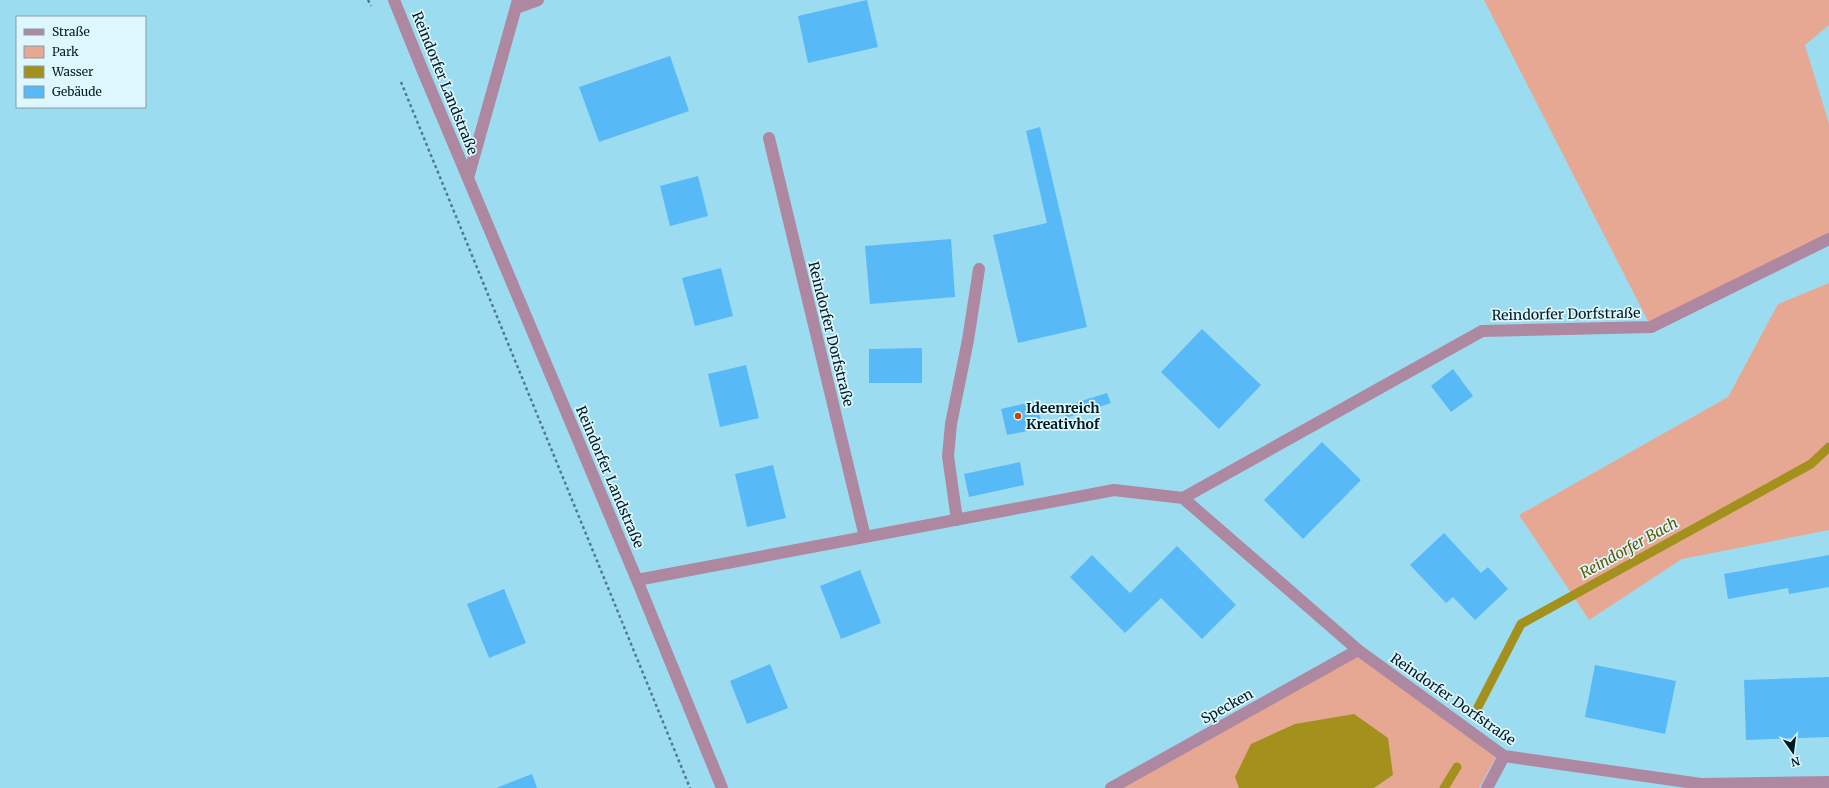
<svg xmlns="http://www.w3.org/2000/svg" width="1829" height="788" font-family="Merriweather,serif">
<rect width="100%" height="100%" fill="#9cdcf0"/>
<path fill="#e7a893" d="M 1484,0 L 1829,0 L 1829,25 L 1805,45 L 1829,124 L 1829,239 L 1651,327 Z
M 1829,283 L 1829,530 L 1682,559 L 1589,620 L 1519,515 L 1728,397 L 1778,304 Z
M 1357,656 L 1496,757 L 1479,788 L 1374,788 L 1393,775 L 1236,777 L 1239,788 L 1121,788 Z"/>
<path fill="#a3901d" d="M 1354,714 L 1388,738 L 1393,775 L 1374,788 L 1239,788 L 1235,777 L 1251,744 L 1295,724 Z"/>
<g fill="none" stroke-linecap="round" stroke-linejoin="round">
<path stroke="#a3901d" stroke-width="9" d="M 1478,707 L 1521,624 L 1811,464 L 1829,447
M 1444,788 L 1457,767"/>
</g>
<path fill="#58b9f7" d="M 867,0 L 878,47 L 808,63 L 798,16 Z
M 670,56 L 689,111 L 599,142 L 579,87 Z
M 1040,127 L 1087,327 L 1018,343 L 993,235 L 1047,223 L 1026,131 Z
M 698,176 L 708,216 L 670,226 L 660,186 Z
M 951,239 L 955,297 L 870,304 L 865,246 Z
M 721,268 L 733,316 L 695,326 L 682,278 Z
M 1202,329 L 1261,385 L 1219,429 L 1161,372 Z
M 922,348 L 922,383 L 869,383 L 869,349 Z
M 746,365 L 759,418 L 720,427 L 708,374 Z
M 1453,369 L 1473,396 L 1451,412 L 1431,386 Z
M 1107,393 L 1111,403 L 1066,418 L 1062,407 Z
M 1036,401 L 1043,428 L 1007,435 L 1001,409 Z
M 1322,442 L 1361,480 L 1303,539 L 1264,500 Z
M 1020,462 L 1024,485 L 969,497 L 964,474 Z
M 773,465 L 786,518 L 747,527 L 735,474 Z
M 1444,533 L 1481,573 L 1488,567 L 1508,589 L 1475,620 L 1453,597 L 1446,603 L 1410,565 Z
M 1177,546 L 1236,605 L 1202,639 L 1161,598 L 1125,633 L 1070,577 L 1092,555 L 1130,593 Z
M 1829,555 L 1829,587 L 1789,594 L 1788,588 L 1728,599 L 1724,574 Z
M 860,570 L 881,623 L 841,639 L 820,586 Z
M 504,589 L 526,643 L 489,658 L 467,604 Z
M 770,664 L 788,708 L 747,724 L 730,681 Z
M 1595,665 L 1676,681 L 1665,734 L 1585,717 Z
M 1829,677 L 1829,737 L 1746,740 L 1744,680 Z
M 532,774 L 537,788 L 496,788 Z"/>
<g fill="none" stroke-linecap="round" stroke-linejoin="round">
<path stroke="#4f7c89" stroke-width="2.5" stroke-dasharray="3 3" stroke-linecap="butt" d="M 368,0 L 371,6
M 401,82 L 690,788"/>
<path stroke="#ae88a1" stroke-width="12" d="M 394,0 L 422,69 L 637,580 L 722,788
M 516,8 L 538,0
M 769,138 L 865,537
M 468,178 L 518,0
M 1183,498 L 1482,331 L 1651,327 L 1829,239
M 957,520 L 948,456 L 951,424 L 968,340 L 979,269
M 637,580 L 1114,490 L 1183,498 L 1358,650 L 1504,756 L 1701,784 L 1829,782
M 1111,788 L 1358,650
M 1487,788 L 1504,756"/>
</g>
<circle fill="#c94301" stroke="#def6fe" stroke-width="1.5" cx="1018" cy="416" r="4"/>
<g text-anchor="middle" stroke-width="3.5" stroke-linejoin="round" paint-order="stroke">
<g font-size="14" fill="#011b22" stroke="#def6fe">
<text transform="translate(445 83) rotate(68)" y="5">Reindorfer Landstraße</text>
<text transform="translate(1566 314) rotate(-1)" y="5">Reindorfer Dorfstraße</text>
<text transform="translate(831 334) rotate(76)" y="5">Reindorfer Dorfstraße</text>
<text transform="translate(610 477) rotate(67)" y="5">Reindorfer Landstraße</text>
<text transform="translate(1453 699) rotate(35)" y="5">Reindorfer Dorfstraße</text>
<text transform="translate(1227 706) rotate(-29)" y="5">Specken</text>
</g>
<g font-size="14" font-weight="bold" fill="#011b22" stroke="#def6fe" text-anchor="start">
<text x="1026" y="413">Ideenreich<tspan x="1026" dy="16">Kreativhof</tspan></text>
</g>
<g font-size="15" font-style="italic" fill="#635600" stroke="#def6fe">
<text transform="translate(1629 548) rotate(-29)" y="5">Reindorfer Bach</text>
</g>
</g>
<rect x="16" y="16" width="130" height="92" fill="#def6fe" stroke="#869ea6"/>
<rect x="24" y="29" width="20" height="6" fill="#ae88a1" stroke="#869ea6"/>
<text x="52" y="36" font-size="12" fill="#011b22">Straße</text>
<rect x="24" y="46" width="20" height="12" fill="#e7a893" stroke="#869ea6"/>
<text x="52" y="56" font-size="12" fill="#011b22">Park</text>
<rect x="24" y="66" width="20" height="12" fill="#a3901d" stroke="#869ea6"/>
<text x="52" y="76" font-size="12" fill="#011b22">Wasser</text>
<rect x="24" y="86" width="20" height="12" fill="#58b9f7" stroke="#869ea6"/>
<text x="52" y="96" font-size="12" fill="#011b22">Gebäude</text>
<g transform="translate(1793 752) rotate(166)" stroke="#def6fe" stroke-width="3" paint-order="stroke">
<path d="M0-3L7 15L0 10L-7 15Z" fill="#011b22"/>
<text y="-6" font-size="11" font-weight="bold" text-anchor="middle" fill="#011b22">N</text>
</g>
</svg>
